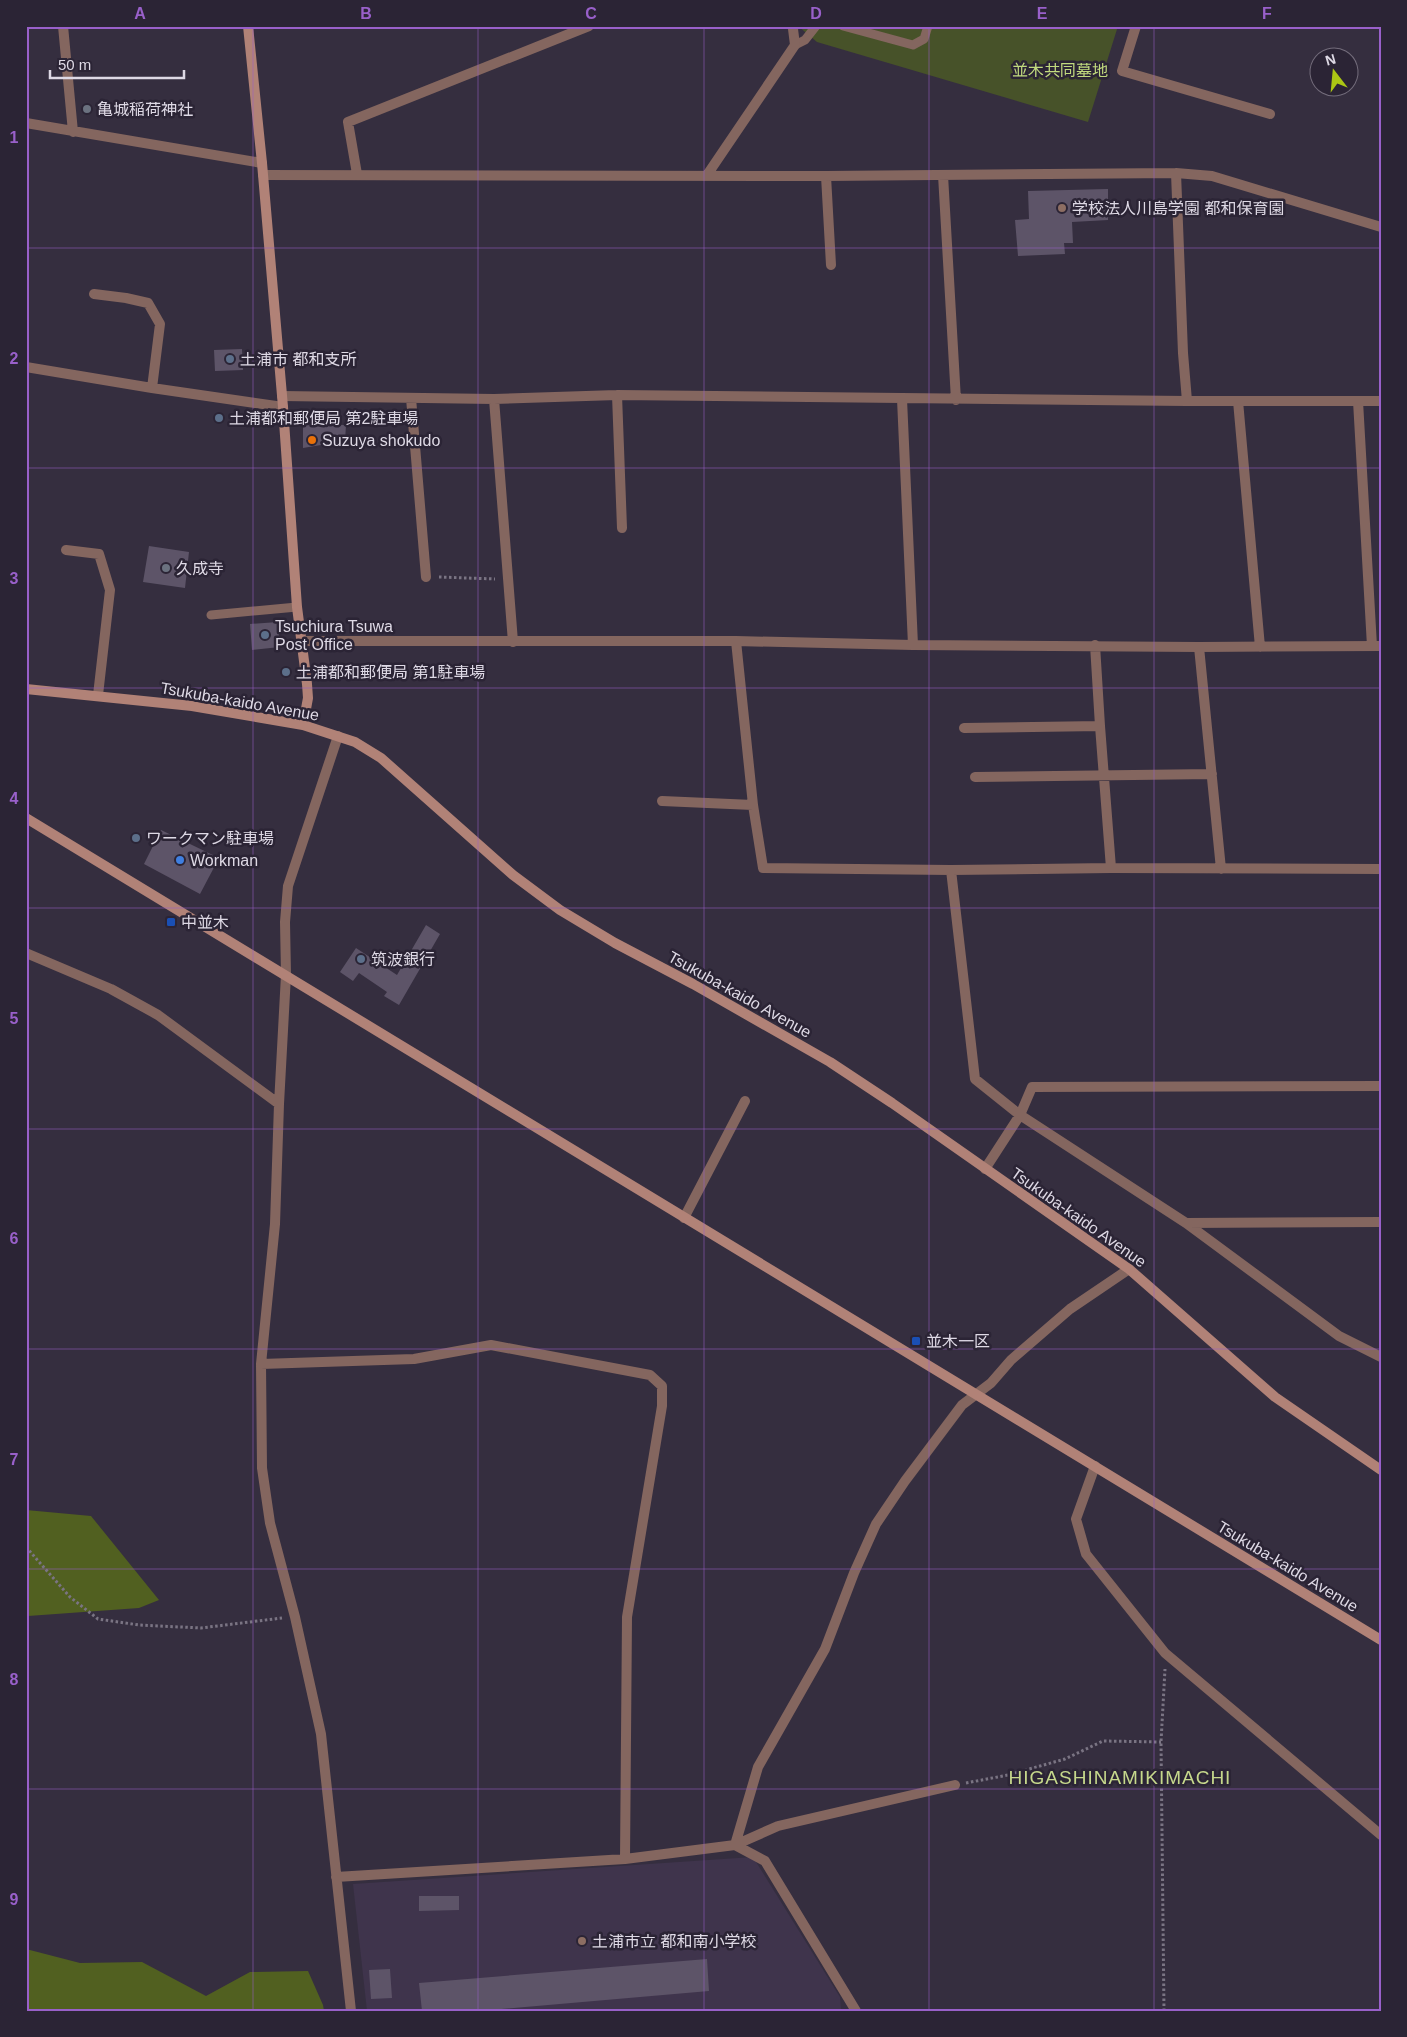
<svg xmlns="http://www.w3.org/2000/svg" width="1407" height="2037" font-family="Helvetica,'Noto Sans JP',sans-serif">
<rect width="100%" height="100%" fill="#352e3f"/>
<path fill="#3f344c" d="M 753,1857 L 840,1997 L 841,2011 L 367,2011 L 353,1884 Z"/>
<path fill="#475229" d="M 798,26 L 1118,26 L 1088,122 L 817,42 Z"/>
<path fill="#516020" d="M 26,1510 L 91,1516 L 159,1600 L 139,1608 L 28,1616 L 26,1619 Z
M 26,1949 L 80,1963 L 142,1962 L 206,1996 L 250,1972 L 308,1971 L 323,2005 L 324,2011 L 26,2011 Z"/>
<path fill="#5d5468" d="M 1108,189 L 1108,220 L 1072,222 L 1073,243 L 1064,243 L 1065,254 L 1018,256 L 1015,220 L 1029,219 L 1028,191 Z
M 242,349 L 243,370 L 215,371 L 214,350 Z
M 303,424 L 346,425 L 345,441 L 303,448 Z
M 149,546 L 189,552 L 185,588 L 143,582 Z
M 278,622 L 280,647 L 252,650 L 250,624 Z
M 161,830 L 219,858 L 200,894 L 144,864 Z
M 426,925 L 440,934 L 399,1005 L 384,996 L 387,992 L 359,973 L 353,981 L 340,972 L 356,948 L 397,975 Z
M 419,1896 L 459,1896 L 459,1910 L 419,1911 Z
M 707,1959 L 709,1991 L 479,2011 L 422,2011 L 419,1983 Z
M 390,1969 L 392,1998 L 371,1999 L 369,1970 Z"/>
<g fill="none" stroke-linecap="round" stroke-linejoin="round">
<path stroke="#7a7483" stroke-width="3" stroke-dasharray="2.5 2.5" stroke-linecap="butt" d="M 439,577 L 495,579
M 26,1547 L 70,1597 L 98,1619 L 139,1625 L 201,1628 L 282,1618
M 966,1783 L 1008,1775 L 1065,1759 L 1103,1741 L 1161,1742
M 1164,2011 L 1161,1742 L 1165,1669"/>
<path stroke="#84665f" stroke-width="9" d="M 843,26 L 913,45 L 924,39 L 928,26
M 795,45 L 805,40 L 816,26
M 211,615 L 297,607"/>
<path stroke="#84665f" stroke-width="10" d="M 63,26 L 73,132
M 1136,26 L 1122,71 L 1270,114
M 26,123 L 262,163
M 1176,173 L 1183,353 L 1187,401
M 357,174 L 348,122 L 589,26
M 263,175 L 826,176 L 1176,173 L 1212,176 L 1381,227
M 707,175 L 795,45 L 793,29 L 794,26
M 943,175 L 956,400
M 826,176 L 831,265
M 94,294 L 126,298 L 148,303 L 160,324 L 152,388
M 26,367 L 152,388 L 283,407
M 617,395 L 622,528
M 282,396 L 494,399 L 617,395 L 1187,401 L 1381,401
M 411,398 L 426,577
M 494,399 L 513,642
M 902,399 L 913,645
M 1238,401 L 1260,647
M 1358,401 L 1372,646
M 66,550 L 99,554 L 110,590 L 98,695
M 302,641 L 736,641 L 913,645 L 1199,647 L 1381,646
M 736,641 L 753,805 L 763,868 L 951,870 L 1111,868 L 1381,869
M 1095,645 L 1100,726 L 1111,868
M 1199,647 L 1221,869
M 964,728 L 1100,726
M 338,736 L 288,886 L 285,922 L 286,975 L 279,1104 L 275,1224 L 261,1364 L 262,1468 L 270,1523 L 295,1617 L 321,1734 L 351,2011
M 975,777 L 1212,774
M 662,801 L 753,805
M 951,870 L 975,1079 L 1020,1115 L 1186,1223 L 1339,1336 L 1381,1357
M 26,953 L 111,989 L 158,1015 L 279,1104
M 985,1169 L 1020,1115 L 1032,1087 L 1381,1086
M 684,1218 L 745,1101
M 1186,1223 L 1381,1222
M 261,1364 L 414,1359 L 491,1345 L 650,1375 L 662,1386 L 662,1406 L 627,1617 L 625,1859
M 1095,1466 L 1076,1519 L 1086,1554 L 1165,1653 L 1381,1835
M 735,1845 L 758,1767 L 825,1649 L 854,1573 L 876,1524 L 905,1481 L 962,1405 L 991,1383 L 1011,1360 L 1070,1309 L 1129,1269
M 735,1845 L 765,1861 L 856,2011
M 336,1877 L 625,1859 L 735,1845 L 778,1826 L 955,1785"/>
<path stroke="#b18277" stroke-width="10" d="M 248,26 L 262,163 L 283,407 L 297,607 L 307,684 L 308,698 L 303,725
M 26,689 L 192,706 L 303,725 L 355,742 L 381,758 L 513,875 L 560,910 L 615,943 L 693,984 L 830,1062 L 892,1103 L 1129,1269 L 1275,1397 L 1381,1470
M 26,818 L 1381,1640"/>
</g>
<path fill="none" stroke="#9960ca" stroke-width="1" stroke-opacity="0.55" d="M 253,26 L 253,2011M 478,26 L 478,2011M 704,26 L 704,2011M 929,26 L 929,2011M 1154,26 L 1154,2011M 26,248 L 1381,248M 26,468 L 1381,468M 26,688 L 1381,688M 26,908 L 1381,908M 26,1129 L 1381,1129M 26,1349 L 1381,1349M 26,1569 L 1381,1569M 26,1789 L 1381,1789"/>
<g fill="#6b7280" stroke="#2b2435" stroke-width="2">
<circle cx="87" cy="109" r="5"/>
<circle cx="166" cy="568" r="5"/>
</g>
<g fill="#8d6e63" stroke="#2b2435" stroke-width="2">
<circle cx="1062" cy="208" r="5"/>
<circle cx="582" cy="1941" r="5"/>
</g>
<g fill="#5c6f8a" stroke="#2b2435" stroke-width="2">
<circle cx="230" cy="359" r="5"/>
<circle cx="219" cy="418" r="5"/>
<circle cx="265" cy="635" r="5"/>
<circle cx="286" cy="672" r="5"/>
<circle cx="136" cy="838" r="5"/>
<circle cx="361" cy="959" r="5"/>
</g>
<circle fill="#e8710a" stroke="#2b2435" stroke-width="2" cx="312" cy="440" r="5"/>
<circle fill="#3f7fe0" stroke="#2b2435" stroke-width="2" cx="180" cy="860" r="5"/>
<g fill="#1a4fb4" stroke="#2b2435" stroke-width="2">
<rect x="166" y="917" width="10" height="10" rx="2.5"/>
<rect x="911" y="1336" width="10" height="10" rx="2.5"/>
</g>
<g text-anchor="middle" stroke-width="5" stroke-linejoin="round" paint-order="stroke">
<g font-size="16" fill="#c1da7e" stroke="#2b2435">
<text x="1060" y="76">並木共同墓地</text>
</g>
<g font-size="16" fill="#ded9e5" stroke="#2b2435" text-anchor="start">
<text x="97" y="115">亀城稲荷神社</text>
<text x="1072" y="214">学校法人川島学園 都和保育園</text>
<text x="240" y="365">土浦市 都和支所</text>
<text x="229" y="424">土浦都和郵便局 第2駐車場</text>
<text x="322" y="446">Suzuya shokudo</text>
<text x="176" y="574">久成寺</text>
<text x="275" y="632">Tsuchiura Tsuwa<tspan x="275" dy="18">Post Office</tspan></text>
<text x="296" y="678">土浦都和郵便局 第1駐車場</text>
<text x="146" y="844">ワークマン駐車場</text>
<text x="190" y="866">Workman</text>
<text x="181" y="928">中並木</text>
<text x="371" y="965">筑波銀行</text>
<text x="926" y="1347">並木一区</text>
<text x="592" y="1947">土浦市立 都和南小学校</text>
</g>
<g font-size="16" fill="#ded9e5" stroke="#2b2435">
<text transform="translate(240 701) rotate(10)" y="6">Tsukuba-kaido Avenue</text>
<text transform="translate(740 994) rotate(29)" y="6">Tsukuba-kaido Avenue</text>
<text transform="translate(1079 1217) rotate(35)" y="6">Tsukuba-kaido Avenue</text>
<text transform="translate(1288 1566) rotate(31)" y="6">Tsukuba-kaido Avenue</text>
</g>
<g font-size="19" letter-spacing="1" fill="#c6d88c" stroke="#2b2435">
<text x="1120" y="1784">HIGASHINAMIKIMACHI</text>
</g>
</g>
<rect width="1407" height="2037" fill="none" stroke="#2b2435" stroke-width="55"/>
<g transform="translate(1334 72) rotate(344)"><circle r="24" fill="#2b2435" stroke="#736c7b"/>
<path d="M0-4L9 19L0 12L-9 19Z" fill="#abc614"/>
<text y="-8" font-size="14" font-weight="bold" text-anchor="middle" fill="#ded9e5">N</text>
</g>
<path d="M50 70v8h134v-8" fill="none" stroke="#ded9e5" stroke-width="2.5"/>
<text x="58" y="70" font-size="15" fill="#ded9e5" stroke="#2b2435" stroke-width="4" paint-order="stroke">50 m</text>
<rect x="28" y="28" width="1352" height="1982" fill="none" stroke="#9960ca" stroke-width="2"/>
<g font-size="16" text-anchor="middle" font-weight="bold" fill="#9960ca">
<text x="140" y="19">A</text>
<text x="366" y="19">B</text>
<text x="591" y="19">C</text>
<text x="816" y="19">D</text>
<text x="1042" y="19">E</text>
<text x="1267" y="19">F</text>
<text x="14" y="143">1</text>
<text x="14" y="364">2</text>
<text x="14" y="584">3</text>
<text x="14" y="804">4</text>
<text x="14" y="1024">5</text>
<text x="14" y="1244">6</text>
<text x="14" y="1465">7</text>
<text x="14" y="1685">8</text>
<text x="14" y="1905">9</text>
</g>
</svg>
